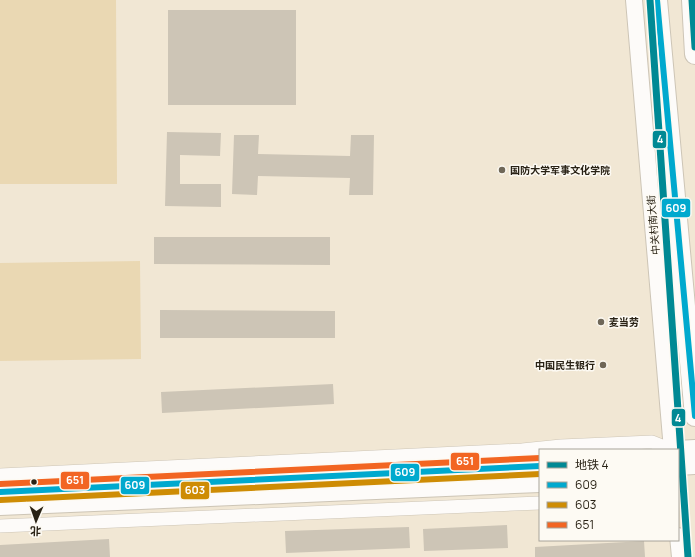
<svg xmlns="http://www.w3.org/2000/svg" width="695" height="557" font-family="Manrope,'Noto Sans SC',sans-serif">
<rect width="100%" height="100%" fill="#f1e7d4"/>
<path fill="#ead8b3" d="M 0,0 L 116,0 L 117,184 L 0,184 Z
M 140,261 L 141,359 L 0,361 L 0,263 Z"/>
<path fill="#cdc5b6" d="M 168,10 L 296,10 L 296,105 L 168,105 Z
M 167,132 L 221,133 L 220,156 L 180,155 L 180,184 L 221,184 L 221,207 L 165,206 Z
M 234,135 L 259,135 L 258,154 L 350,156 L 351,135 L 374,135 L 373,195 L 349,195 L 350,178 L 258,176 L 257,195 L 232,194 Z
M 154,237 L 330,237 L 330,265 L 154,264 Z
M 160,310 L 335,311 L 335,338 L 160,338 Z
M 333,384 L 334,404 L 162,413 L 161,392 Z
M 507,525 L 508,548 L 424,551 L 423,529 Z
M 409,527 L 410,548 L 286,553 L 285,531 Z
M 109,539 L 110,557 L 0,557 L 0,545 Z
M 644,541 L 645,557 L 535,557 L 535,547 Z"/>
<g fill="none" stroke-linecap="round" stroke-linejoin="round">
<g stroke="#cdc5b6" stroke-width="14">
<path id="minor" d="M 0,475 L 522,450 L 561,446 L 652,442 L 672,450
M 0,526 L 540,503"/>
</g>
<g stroke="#cdc5b6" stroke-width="18">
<path id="tertiary" d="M 634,0 L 672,450
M 678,536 L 680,557"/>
</g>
<g stroke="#cdc5b6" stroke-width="20">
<path id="secondary" d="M 677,450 L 695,449
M 678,466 L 695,465
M 0,492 L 540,466
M 0,506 L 540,483"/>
</g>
<g stroke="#cdc5b6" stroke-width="22">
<path id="primary" d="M 657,0 L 695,416
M 692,0 L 695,54"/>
</g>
<use href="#minor" stroke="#fdfbf9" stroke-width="13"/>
<use href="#tertiary" stroke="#fdfbf9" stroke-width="16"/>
<use href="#secondary" stroke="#fdfbf9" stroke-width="18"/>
<use href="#primary" stroke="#fdfbf9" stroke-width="20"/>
<g stroke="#fdfaf3" stroke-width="9">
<path id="bus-1" d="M 657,0 L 695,416
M 0,492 L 540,466"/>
</g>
<g stroke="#fdfaf3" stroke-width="9">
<path id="bus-2" d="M 0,500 L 540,474"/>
</g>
<g stroke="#fdfaf3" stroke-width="9">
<path id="bus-3" d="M 0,484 L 540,458"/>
</g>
<use href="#bus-1" stroke="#00a9ce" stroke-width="6"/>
<use href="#bus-2" stroke="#ce8c04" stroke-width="6"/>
<use href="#bus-3" stroke="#f26522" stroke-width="6"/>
<g stroke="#fdfaf3" stroke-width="10">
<path id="metro-1" d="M 650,0 L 688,557
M 692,0 L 695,47"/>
</g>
<use href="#metro-1" stroke="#008994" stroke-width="7"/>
</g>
<g fill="#6f6758" stroke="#fdfaf3" stroke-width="1.5">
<circle cx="502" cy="170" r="4"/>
<circle cx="601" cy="322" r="4"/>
<circle cx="603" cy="365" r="4"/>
</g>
<circle fill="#292215" stroke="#fdfaf3" stroke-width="1.5" cx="34" cy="482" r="3.5"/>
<g text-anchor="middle" stroke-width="3" stroke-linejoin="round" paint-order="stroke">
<g font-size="10" font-weight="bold" fill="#292215" stroke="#fdfaf3" text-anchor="start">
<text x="510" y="174">国防大学军事文化学院</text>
<text x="609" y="326">麦当劳</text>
<text x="595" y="369" text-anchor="end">中国民生银行</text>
</g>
<g font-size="10" fill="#292215" stroke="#fdfaf3">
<text transform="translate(653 225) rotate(-95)" y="4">中关村南大街</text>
</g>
</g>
<g stroke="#fdfaf3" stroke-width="1.5">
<rect x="652" y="130" width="15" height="19" rx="4" fill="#008994"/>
<rect x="661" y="198" width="30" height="20" rx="4" fill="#00a9ce"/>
<rect x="671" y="408" width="15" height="19" rx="4" fill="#008994"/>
<rect x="450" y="452" width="30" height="19" rx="4" fill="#f26522"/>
<rect x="390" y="463" width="30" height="19" rx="4" fill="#00a9ce"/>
<rect x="60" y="471" width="30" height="19" rx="4" fill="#f26522"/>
<rect x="120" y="476" width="30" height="19" rx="4" fill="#00a9ce"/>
<rect x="180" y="481" width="30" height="19" rx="4" fill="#ce8c04"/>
</g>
<g font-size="11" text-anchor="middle" font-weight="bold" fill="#fff">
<text x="660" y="143">4</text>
<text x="676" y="212">609</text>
<text x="678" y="422">4</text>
<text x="465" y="465">651</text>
<text x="405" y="476">609</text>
<text x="75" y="484">651</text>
<text x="135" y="489">609</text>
<text x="195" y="494">603</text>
</g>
<rect x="539" y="449" width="140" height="92" fill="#fdfaf3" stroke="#a8a49a"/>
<rect x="547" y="462" width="20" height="6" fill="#008994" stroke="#a8a49a"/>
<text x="575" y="469" font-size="12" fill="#292215">地铁 4</text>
<rect x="547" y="482" width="20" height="6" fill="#00a9ce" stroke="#a8a49a"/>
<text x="575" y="489" font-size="12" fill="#292215">609</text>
<rect x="547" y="502" width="20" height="6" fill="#ce8c04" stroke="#a8a49a"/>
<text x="575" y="509" font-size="12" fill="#292215">603</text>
<rect x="547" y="522" width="20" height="6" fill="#f26522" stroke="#a8a49a"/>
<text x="575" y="529" font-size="12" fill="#292215">651</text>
<g transform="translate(36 521) rotate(182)" stroke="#fdfaf3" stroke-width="3" paint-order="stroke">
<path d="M0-3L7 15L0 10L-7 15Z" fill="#292215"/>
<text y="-6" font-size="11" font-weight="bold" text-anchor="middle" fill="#292215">北</text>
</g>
</svg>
